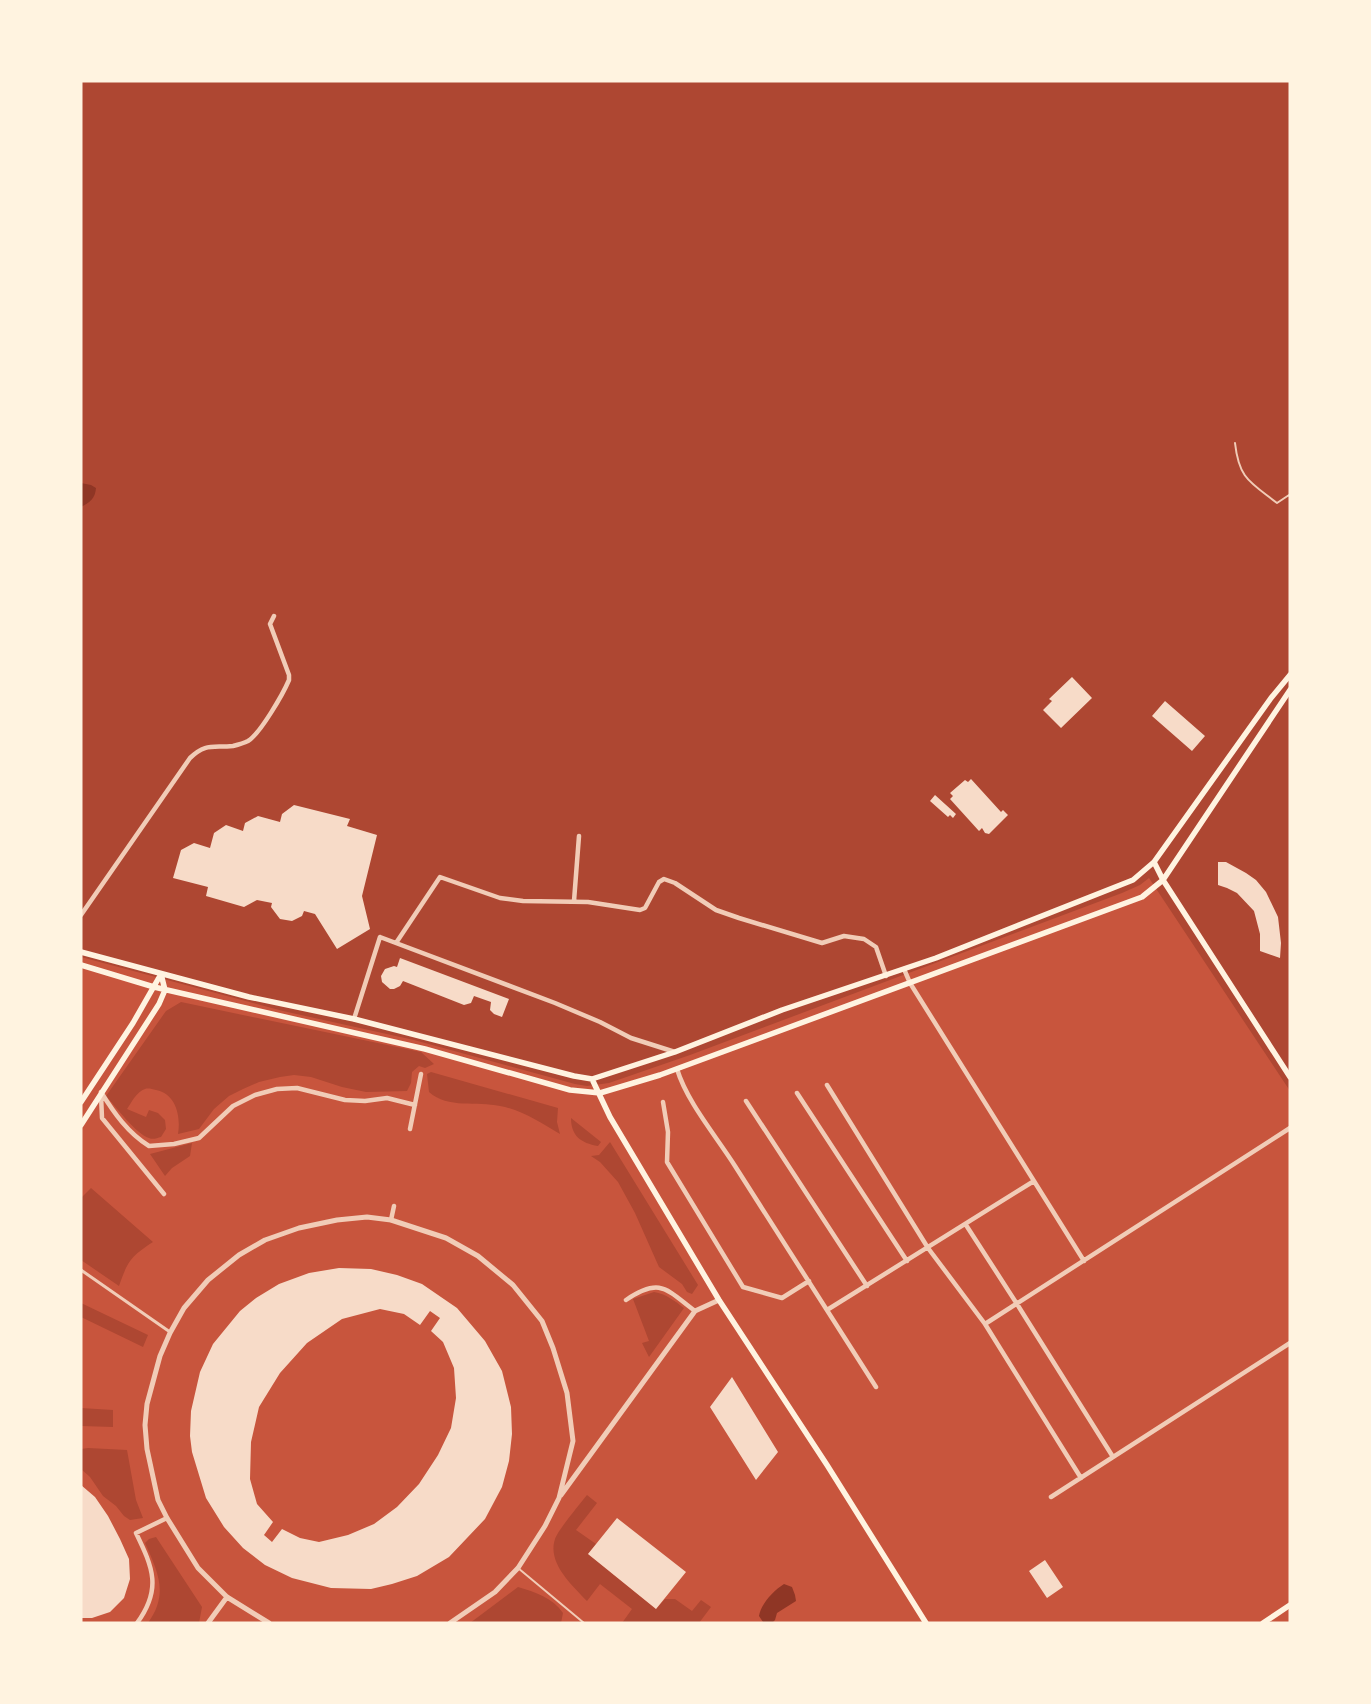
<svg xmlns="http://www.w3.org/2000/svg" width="1371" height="1704" font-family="'Roboto Condensed',sans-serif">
<rect width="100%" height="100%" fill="#c8553d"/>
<path fill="#ae4732" d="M 81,81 L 1290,81 L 1290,1091 L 1149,878 L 1140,885 L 1122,893 L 690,1055 L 609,1083 L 587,1086 L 575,1084 L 414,1040 L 283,1011 L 81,957 Z
M 181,1002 L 421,1052 L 434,1064 L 425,1068 L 419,1066 L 412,1072 L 411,1083 L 407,1091 L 366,1092 L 342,1087 L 311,1077 L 294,1075 L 280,1077 L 259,1082 L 243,1089 L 229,1096 L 214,1109 L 199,1129 L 178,1134 C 181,1116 176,1094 156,1090 C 152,1089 148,1088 145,1089 C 137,1091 131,1103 127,1109 L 146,1117 L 149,1110 L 158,1113 L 165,1120 L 166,1129 L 161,1137 C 157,1138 153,1140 149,1138 C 136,1134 116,1107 106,1096 L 166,1011 Z
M 431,1072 L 558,1108 L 557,1122 L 560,1134 C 541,1123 522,1110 500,1106 C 477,1101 448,1109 429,1092 L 427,1074 Z
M 571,1118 L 601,1142 L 598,1146 C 581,1143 571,1136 571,1118 Z
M 610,1142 L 698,1285 L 692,1294 L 687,1292 L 682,1284 L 659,1267 L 635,1213 L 618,1182 L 600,1162 L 591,1156 L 599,1155 Z
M 192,1143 L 190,1156 L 172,1168 L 165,1176 L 150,1154 Z
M 91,1188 L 153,1242 C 130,1257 128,1261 119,1286 L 81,1260 L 81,1198 Z
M 654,1292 C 666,1294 675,1301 684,1308 L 649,1357 L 642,1343 L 649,1341 L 633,1299 Z
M 81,1303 L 148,1335 L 143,1347 L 81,1317 Z
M 81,1408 L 113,1410 L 113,1427 L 81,1426 Z
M 88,1448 L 127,1450 L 136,1500 L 143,1518 L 130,1520 L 124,1516 L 116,1506 L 103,1496 L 90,1477 L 81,1469 L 81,1449 Z
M 587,1495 L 597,1503 L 576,1530 L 596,1544 L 588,1554 L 656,1609 L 665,1599 L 675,1599 L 692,1611 L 701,1600 L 711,1607 L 699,1623 L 622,1623 L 632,1609 L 600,1584 L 587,1601 C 572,1585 547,1563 555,1539 C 558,1530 580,1504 587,1495 Z
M 156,1537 L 202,1607 L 199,1623 L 148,1623 C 169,1594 158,1572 145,1543 L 149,1539 Z
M 518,1587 C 535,1592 553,1598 563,1613 L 561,1623 L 470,1623 Z"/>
<path fill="#8f3625" d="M 81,483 L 91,485 L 96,488 C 95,499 90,502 81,507 Z
M 784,1584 L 792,1587 L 795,1595 L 796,1601 L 777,1613 L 775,1620 L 772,1623 L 763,1622 L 759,1616 C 761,1604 773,1591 784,1584 Z"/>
<path fill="#f7dbc8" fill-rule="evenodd" d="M 1072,677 L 1092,698 L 1061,728 L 1043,710 L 1052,701 L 1049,699 Z
M 1165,701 L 1205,736 L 1192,751 L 1152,716 Z
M 971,779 L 1001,812 L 1003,810 L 1008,815 L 989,834 L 985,833 L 982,828 L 979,831 L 950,799 L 953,796 L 950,793 L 965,780 L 968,782 Z
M 935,795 L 956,814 L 953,818 L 950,815 L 948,817 L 930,801 Z
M 294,805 L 350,819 L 347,826 L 377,835 L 362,896 L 370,929 L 337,949 L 315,914 L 304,911 L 302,916 L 292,921 L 280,919 L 271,907 L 272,903 L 257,900 L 244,907 L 206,896 L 208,887 L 173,878 L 181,850 L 194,843 L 210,848 L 214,833 L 226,825 L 243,831 L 245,823 L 258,816 L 280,822 L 282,814 Z
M 1218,862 L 1226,862 L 1246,873 L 1256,880 L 1266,892 L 1278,917 L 1281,943 L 1280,958 L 1260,951 L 1260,934 L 1254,911 L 1237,893 L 1227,888 L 1218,885 Z
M 400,958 L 509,999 L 502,1017 L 494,1014 L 490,1010 L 491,1002 L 474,996 L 471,1003 L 464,1005 L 403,981 L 400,986 L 394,989 L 390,989 L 382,982 L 381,976 L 385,969 L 394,966 L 397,967 Z
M 339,1268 L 371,1269 L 397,1275 L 422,1284 L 457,1308 L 485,1341 L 502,1371 L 511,1407 L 512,1434 L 509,1461 L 502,1487 L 485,1519 L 449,1557 L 417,1576 L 392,1584 L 371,1589 L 331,1588 L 292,1578 L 265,1565 L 243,1548 L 224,1527 L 206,1498 L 192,1452 L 190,1436 L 191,1411 L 200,1372 L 213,1344 L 240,1311 L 256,1298 L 279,1284 L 309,1273 ZM 380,1309 L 404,1314 L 420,1325 L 430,1311 L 440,1318 L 431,1331 L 443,1342 L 454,1368 L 456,1398 L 451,1428 L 438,1455 L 419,1484 L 397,1507 L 374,1524 L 348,1535 L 319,1542 L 300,1538 L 282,1529 L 272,1542 L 264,1535 L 273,1522 L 257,1504 L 250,1479 L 251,1442 L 259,1407 L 280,1373 L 307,1343 L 342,1319 Z
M 732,1377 L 778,1452 L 756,1480 L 710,1407 Z
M 81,1485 L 95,1497 L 108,1516 L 120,1539 L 129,1559 L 130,1579 L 124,1598 L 110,1612 L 92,1618 L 81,1618 Z
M 617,1518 L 686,1572 L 656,1609 L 588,1554 Z
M 1045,1560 L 1063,1587 L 1047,1598 L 1029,1571 Z"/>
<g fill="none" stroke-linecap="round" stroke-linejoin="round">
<path stroke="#f1ccb7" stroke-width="2" d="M 1235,443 C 1239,479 1250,482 1277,503 L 1289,495 L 1290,497
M 518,1568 L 584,1623"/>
<path stroke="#f1ccb7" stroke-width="3" d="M 81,1270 L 170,1332"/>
<path stroke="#f1ccb7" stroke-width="4.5" d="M 574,901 L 579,836
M 81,915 L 190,758 C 206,743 212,748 233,746 C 237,745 244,743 248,741 C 260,734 283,694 289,680 L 289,675 L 270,624 L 274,616
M 396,943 L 440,877 L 500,898 L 523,901 L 588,902 L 640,910 L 645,908 L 659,882 L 664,879 L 675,883 L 716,910 L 739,918 L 822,943 L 844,936 L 864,939 L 876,947 L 886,976
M 904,969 L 910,983 L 1084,1261
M 354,1019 L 380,937 L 555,1003 L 600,1022 L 631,1038 L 675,1052
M 677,1069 C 687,1102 716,1136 735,1166 C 782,1239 829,1313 876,1387
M 827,1085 L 928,1248 L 985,1324 L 1081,1478
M 101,1092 C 114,1113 128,1133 149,1146 L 174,1144 L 199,1138 L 233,1106 L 255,1095 L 277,1089 L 297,1088 L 345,1100 L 365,1101 L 387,1098 L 415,1105
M 797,1093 L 907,1261
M 101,1095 L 102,1118 L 164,1194
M 746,1101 L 867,1286
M 663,1102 L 668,1132 L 667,1162 L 743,1287 L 782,1298 L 809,1281
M 410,1129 L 421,1074
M 391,1220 L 394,1206
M 966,1225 L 1017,1304 L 1113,1457
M 626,1300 C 660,1277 666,1289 695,1311
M 827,1310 L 1034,1181
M 985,1324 L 1290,1128
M 1051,1497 L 1290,1343
M 137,1623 C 162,1589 153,1568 136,1533 L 167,1518"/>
<path stroke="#f1ccb7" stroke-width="5" d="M 561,1495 L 695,1311 L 719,1300
M 208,1623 L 227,1597
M 269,1623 L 227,1597 L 198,1568 L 167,1518 L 158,1500 L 147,1449 L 145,1425 L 147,1404 L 160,1356 L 170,1333 L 184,1308 L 208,1280 L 239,1255 L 265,1240 L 299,1228 L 337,1220 L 367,1217 L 391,1220 L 446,1238 L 478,1256 L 513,1285 L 542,1321 L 553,1348 L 567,1393 L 573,1441 L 559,1498 L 545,1526 L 518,1568 L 495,1592 L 450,1623"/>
<path stroke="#fff3e0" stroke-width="5.5" d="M 1154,862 L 1163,880 L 1290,1077
M 81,952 L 249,997 L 354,1019 L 574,1076 L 592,1079 L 675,1052 L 782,1010 L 936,958 L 1133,880 L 1154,862 L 1271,698 L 1290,675
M 81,965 L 154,987 L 425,1049 L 570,1090 L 600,1093 L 660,1075 L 1142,897 L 1163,880 L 1290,690
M 592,1079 L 610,1117 L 719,1300 L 827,1465 L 926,1623
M 81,1102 L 133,1023 L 161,974
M 81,1125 L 159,1004 L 165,990 L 161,974
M 1263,1623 L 1290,1605"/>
</g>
<rect width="1371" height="1704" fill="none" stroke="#fff3e0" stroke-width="165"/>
</svg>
